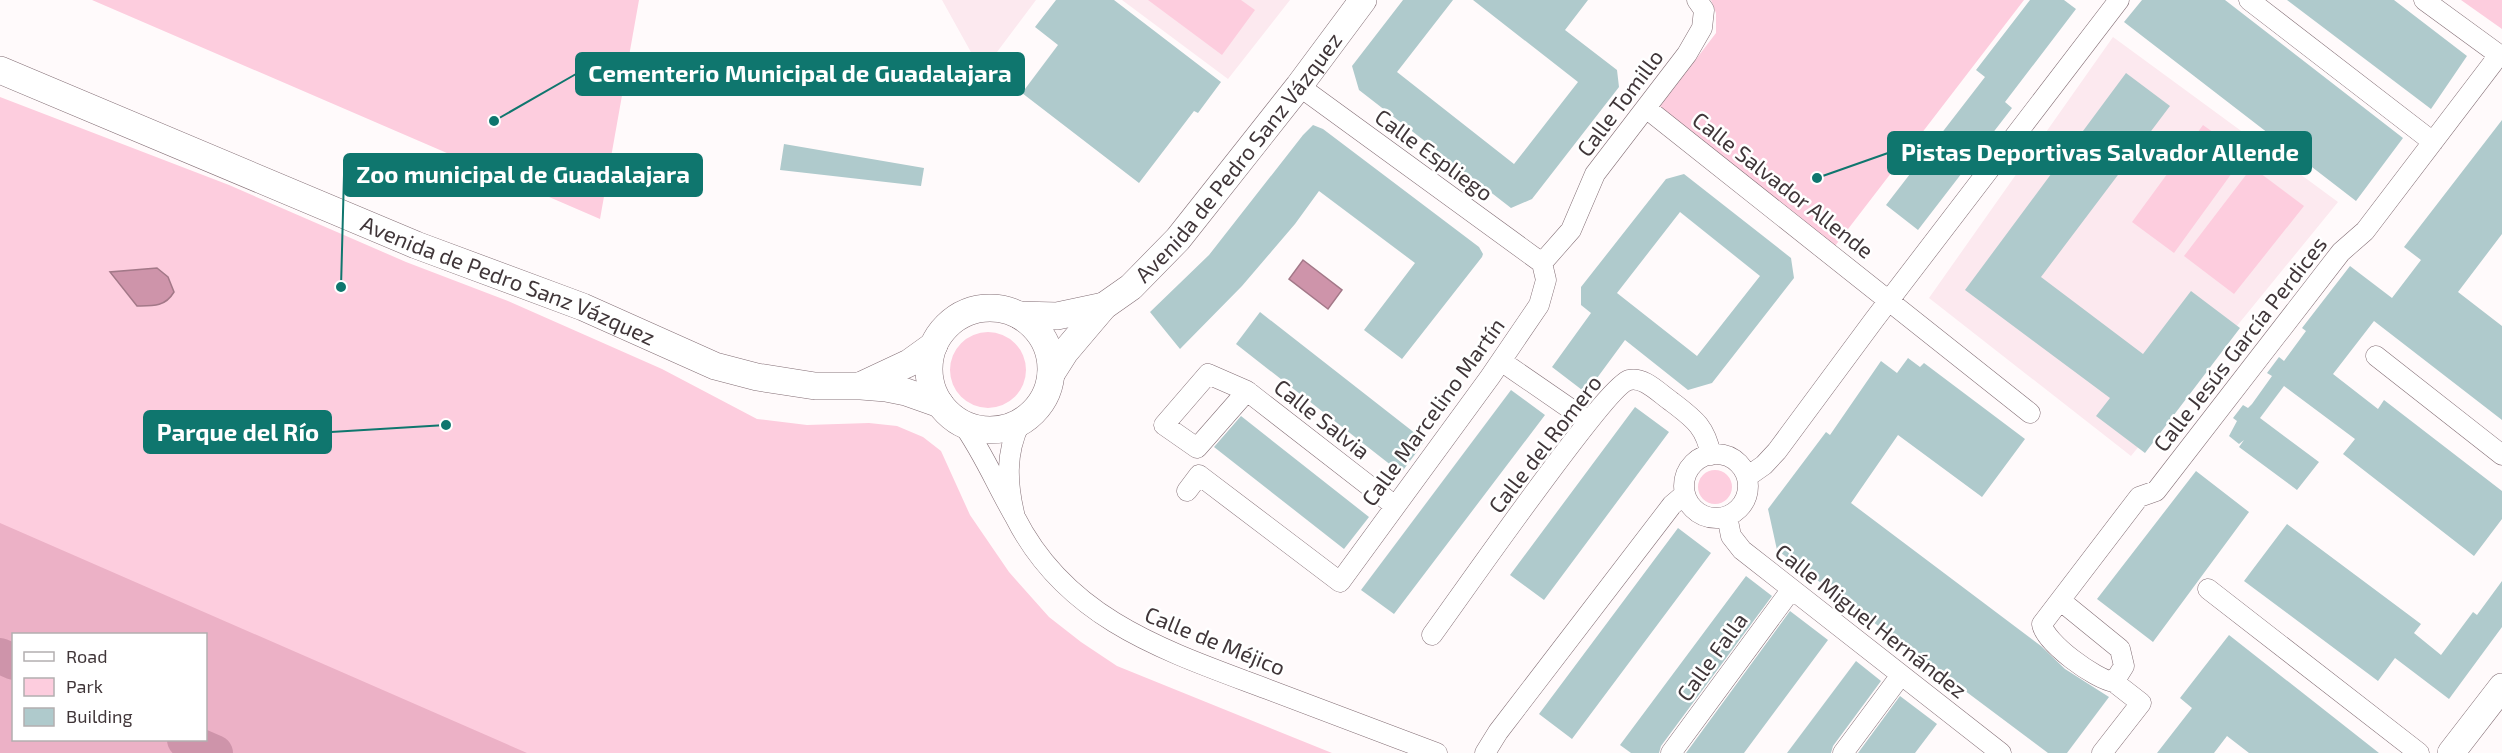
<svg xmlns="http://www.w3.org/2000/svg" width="2502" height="753" font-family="'Exo 2',sans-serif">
<rect width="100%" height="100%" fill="#fffafb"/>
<path fill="#fce9ef" d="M 942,0 L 1036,0 L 982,72 Z
M 1122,0 L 1290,0 L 1228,79 Z
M 2113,37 L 2338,202 L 2131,456 L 1929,298 Z"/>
<path fill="#fdcdde" d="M 92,0 L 639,0 L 600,219 Z
M 1148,0 L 1241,0 L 1255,10 L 1222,55 Z
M 1711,0 L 2024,0 L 1835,246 L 1658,109 L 1716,33 L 1716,13 Z
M 2461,0 L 2502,0 L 2502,30 L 2502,29 Z
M 0,97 L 229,185 L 406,262 L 508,301 L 662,369 L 757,419 L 807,425 L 869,423 L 897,426 L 923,437 L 941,451 L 970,515 L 1009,572 L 1049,617 L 1081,642 L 1117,666 L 1332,753 L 521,753 L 299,674 L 130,603 L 0,530 Z
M 2203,125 L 2245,155 L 2174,253 L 2132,222 Z
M 2252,167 L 2304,206 L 2234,294 L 2184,256 Z
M950 370a38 38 0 1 1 76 0a38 38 0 1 1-76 0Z
M1698 487a17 17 0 1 1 34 0a17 17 0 1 1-34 0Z"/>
<path fill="#ecb1c6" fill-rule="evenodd" d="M 0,523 L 527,753 L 0,753 ZM 14,634 L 206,634 L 206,740 L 14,740 Z"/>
<path fill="#ce94aa" stroke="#a37888" stroke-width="1.5" d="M 1303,260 L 1342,290 L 1328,309 L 1289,279 Z
M 157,268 L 168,277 L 174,292 C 165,307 153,306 137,306 L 110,272 Z"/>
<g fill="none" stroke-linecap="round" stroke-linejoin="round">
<path stroke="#ce94aa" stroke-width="36" d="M 0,656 L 14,662
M 185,740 L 215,753"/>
</g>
<path fill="#afcacc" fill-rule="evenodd" d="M 1056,0 L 1114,0 L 1221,82 L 1198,113 L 1194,111 L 1139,183 L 1022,93 L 1058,45 L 1035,27 Z
M 1403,0 L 1453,0 L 1397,72 L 1514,164 L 1578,82 L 1473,0 L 1588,0 L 1565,30 L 1617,70 L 1619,87 L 1532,199 L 1511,208 L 1359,90 L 1352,66 Z
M 2030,0 L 2064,0 L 2076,9 L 2005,102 L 2012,108 L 1918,230 L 1886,205 L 1985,77 L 1976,70 Z
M 2142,0 L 2225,0 L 2403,138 L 2356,201 L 2124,22 Z
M 2287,0 L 2394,0 L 2467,56 L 2431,109 Z
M 2126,73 L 2170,106 L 2041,277 L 2143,354 L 2191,291 L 2240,328 L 2145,453 L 2096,416 L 2110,398 L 1965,290 Z
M 2502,120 L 2502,234 L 2458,292 L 2502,326 L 2502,420 L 2374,321 L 2333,374 L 2378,409 L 2384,400 L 2502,491 L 2502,519 L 2474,556 L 2343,454 L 2355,439 L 2284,386 L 2260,418 L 2319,462 L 2297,490 L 2239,447 L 2244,440 L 2239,444 L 2229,436 L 2237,421 L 2233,418 L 2243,405 L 2248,408 L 2252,404 L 2272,376 L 2267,373 L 2279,357 L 2284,361 L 2306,331 L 2302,328 L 2350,266 L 2392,298 L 2421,260 L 2404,247 Z
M 1313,125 L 1323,129 L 1479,247 L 1483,254 L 1482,257 L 1402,359 L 1364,330 L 1415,263 L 1319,191 L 1295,224 L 1242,286 L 1180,349 L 1150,312 L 1209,255 L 1303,135 Z
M 784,144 L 924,168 L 921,186 L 780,170 Z
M 1684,174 L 1791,258 L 1794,278 L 1712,383 L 1688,390 L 1625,340 L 1586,393 L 1552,367 L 1591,313 L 1581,305 L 1581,287 L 1666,179 ZM 1680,212 L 1760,276 L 1697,356 L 1617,293 Z
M 1260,312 L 1425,441 L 1401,473 L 1236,344 Z
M 1908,358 L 1920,367 L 1924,363 L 2025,439 L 1982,497 L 1898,435 L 1851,503 L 2041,646 L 2065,669 L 2109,697 L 2067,753 L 2048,753 L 1777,550 L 1768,509 L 1826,432 L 1830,435 L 1881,361 L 1897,373 Z
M 1511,390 L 1545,415 L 1394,614 L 1361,590 Z
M 1635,407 L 1669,432 L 1544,600 L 1510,575 Z
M 1241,416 L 1369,517 L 1344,549 L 1214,447 Z
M 2196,471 L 2249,512 L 2153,642 L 2097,599 Z
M 2287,524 L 2421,624 L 2414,633 L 2441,655 L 2473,612 L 2477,615 L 2502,581 L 2502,627 L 2449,699 L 2395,658 L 2378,681 L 2244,581 Z
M 1678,528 L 1711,553 L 1572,739 L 1539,714 Z
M 1746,576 L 1772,596 L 1661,746 L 1659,753 L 1631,753 L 1620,745 Z
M 1790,611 L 1828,640 L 1744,753 L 1686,753 Z
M 2229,635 L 2379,753 L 2249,753 L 2227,736 L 2214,753 L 2157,753 L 2192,708 L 2180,698 Z
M 1856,661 L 1881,681 L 1833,746 L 1831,753 L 1787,753 Z
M 1900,696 L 1937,724 L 1915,753 L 1858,753 Z"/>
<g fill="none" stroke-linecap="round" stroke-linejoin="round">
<g stroke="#836e75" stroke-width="21">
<path id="street" d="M 2249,0 L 2433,142
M 2424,0 L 2502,57
M 1299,86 L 1542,263
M 1646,108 L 2030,413
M 1542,263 L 1571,230 L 1595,174 L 1687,54 L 1702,28 L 1704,10 L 1697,0
M 2376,356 L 2502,455
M 1501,361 L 1588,421
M 1247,391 L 1208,374 L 1164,425 L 1197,448 L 1247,391 L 1395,506
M 962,423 C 983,452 997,486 1015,517 C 1007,484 1005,454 1020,423
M1684 486a32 32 0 1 1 64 0a32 32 0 1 1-64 0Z
M 1747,477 L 1764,465 L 1777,451 L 1874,320 L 2119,0
M 1187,491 L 1199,475 L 1340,582 L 1490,377 L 1539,305 L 1546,280 L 1542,263
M 1727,516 L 1731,536 L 1742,550 L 2001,753
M 1015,517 C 1067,620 1166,651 1267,689 C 1323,710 1380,732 1437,753
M 2208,589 L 2419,753
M 2061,601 L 2120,649 L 2124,666 L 2114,682 C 2096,680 2044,642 2042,624 L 2139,497 L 2156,491 L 2341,252 L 2365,231 L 2499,55
M 1432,635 C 1457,601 1606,386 1629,380 C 1644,376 1660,394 1672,402 C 1694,419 1705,426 1711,455
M 1485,753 L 1498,732 L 1672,505 L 1685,494
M 1671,753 L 1791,590
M 1843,753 L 1901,675
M 2102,753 L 2141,703 L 2114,682"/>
</g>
<g stroke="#836e75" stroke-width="28">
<g id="secondary">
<path id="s1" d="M 0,70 L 416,245 L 583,307 L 715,366 L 757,377 L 815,386 L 861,386 L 886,388 L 906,392 L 940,404"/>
<circle cx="990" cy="369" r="61"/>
<path d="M 1019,315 L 1057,316 L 1104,306"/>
<path id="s2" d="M 1051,374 L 1065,352 L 1104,306 L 1131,287 L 1178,239 L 1299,86 L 1363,0"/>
<path d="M 862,385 L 909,363 L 934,345"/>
<path d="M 2451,753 L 2502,687"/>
</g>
</g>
<use href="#street" stroke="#fff" stroke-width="20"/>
<use href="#secondary" stroke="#fff" stroke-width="27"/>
</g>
<g text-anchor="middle" stroke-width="5" stroke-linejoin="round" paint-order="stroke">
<g font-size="22" fill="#403639" stroke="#fff">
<text transform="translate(1620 103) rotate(-53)" y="8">Calle Tomillo</text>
<text transform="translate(1434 155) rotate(36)" y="8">Calle Espliego</text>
<text dy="8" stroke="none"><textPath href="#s2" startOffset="288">Avenida de Pedro Sanz Vázquez</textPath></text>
<text transform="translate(1783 185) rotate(38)" y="8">Calle Salvador Allende</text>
<text dy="8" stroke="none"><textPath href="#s1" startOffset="550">Avenida de Pedro Sanz Vázquez</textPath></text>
<text transform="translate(2240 344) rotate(-52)" y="8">Calle Jesús García Perdices</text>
<text transform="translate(1433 412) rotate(-54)" y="8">Calle Marcelino Martín</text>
<text transform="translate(1322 419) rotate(38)" y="8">Calle Salvia</text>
<text transform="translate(1545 444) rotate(-52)" y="8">Calle del Romero</text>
<text transform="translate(1871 621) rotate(38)" y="8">Calle Miguel Hernández</text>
<text transform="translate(1215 641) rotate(22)" y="8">Calle de Méjico</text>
<text transform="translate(1712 657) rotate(-54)" y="8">Calle Falla</text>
</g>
</g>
<path fill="none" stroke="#0f766e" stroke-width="2" d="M494 121L576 74M1817 178L1888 153M341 287L344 175M446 425L331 432"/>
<g fill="#0f766e" stroke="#fff" stroke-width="2">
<circle cx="494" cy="121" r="6"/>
<circle cx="1817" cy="178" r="6"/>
<circle cx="341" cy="287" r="6"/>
<circle cx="446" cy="425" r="6"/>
</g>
<g fill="#0f766e" stroke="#0f766e" stroke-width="2">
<rect x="576" y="53" width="448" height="42" rx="6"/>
<rect x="1888" y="132" width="423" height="42" rx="6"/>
<rect x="344" y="154" width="358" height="42" rx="6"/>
<rect x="144" y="411" width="187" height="42" rx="6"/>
</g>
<g font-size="24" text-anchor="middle" font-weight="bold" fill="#fff">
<text x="800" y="82">Cementerio Municipal de Guadalajara</text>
<text x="2100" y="161">Pistas Deportivas Salvador Allende</text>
<text x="523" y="183">Zoo municipal de Guadalajara</text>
<text x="238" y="441">Parque del Río</text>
</g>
<rect x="12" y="633" width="195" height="108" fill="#ffffff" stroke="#b3afb0" stroke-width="1.5"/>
<rect x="24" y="652" width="30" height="9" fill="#ffffff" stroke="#b3afb0" stroke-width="1.5"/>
<text x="66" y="663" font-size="18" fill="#403639">Road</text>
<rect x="24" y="678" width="30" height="18" fill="#fdcdde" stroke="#b3afb0" stroke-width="1.5"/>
<text x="66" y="693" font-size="18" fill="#403639">Park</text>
<rect x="24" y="708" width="30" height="18" fill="#afcacc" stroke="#b3afb0" stroke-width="1.5"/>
<text x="66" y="723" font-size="18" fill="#403639">Building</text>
</svg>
